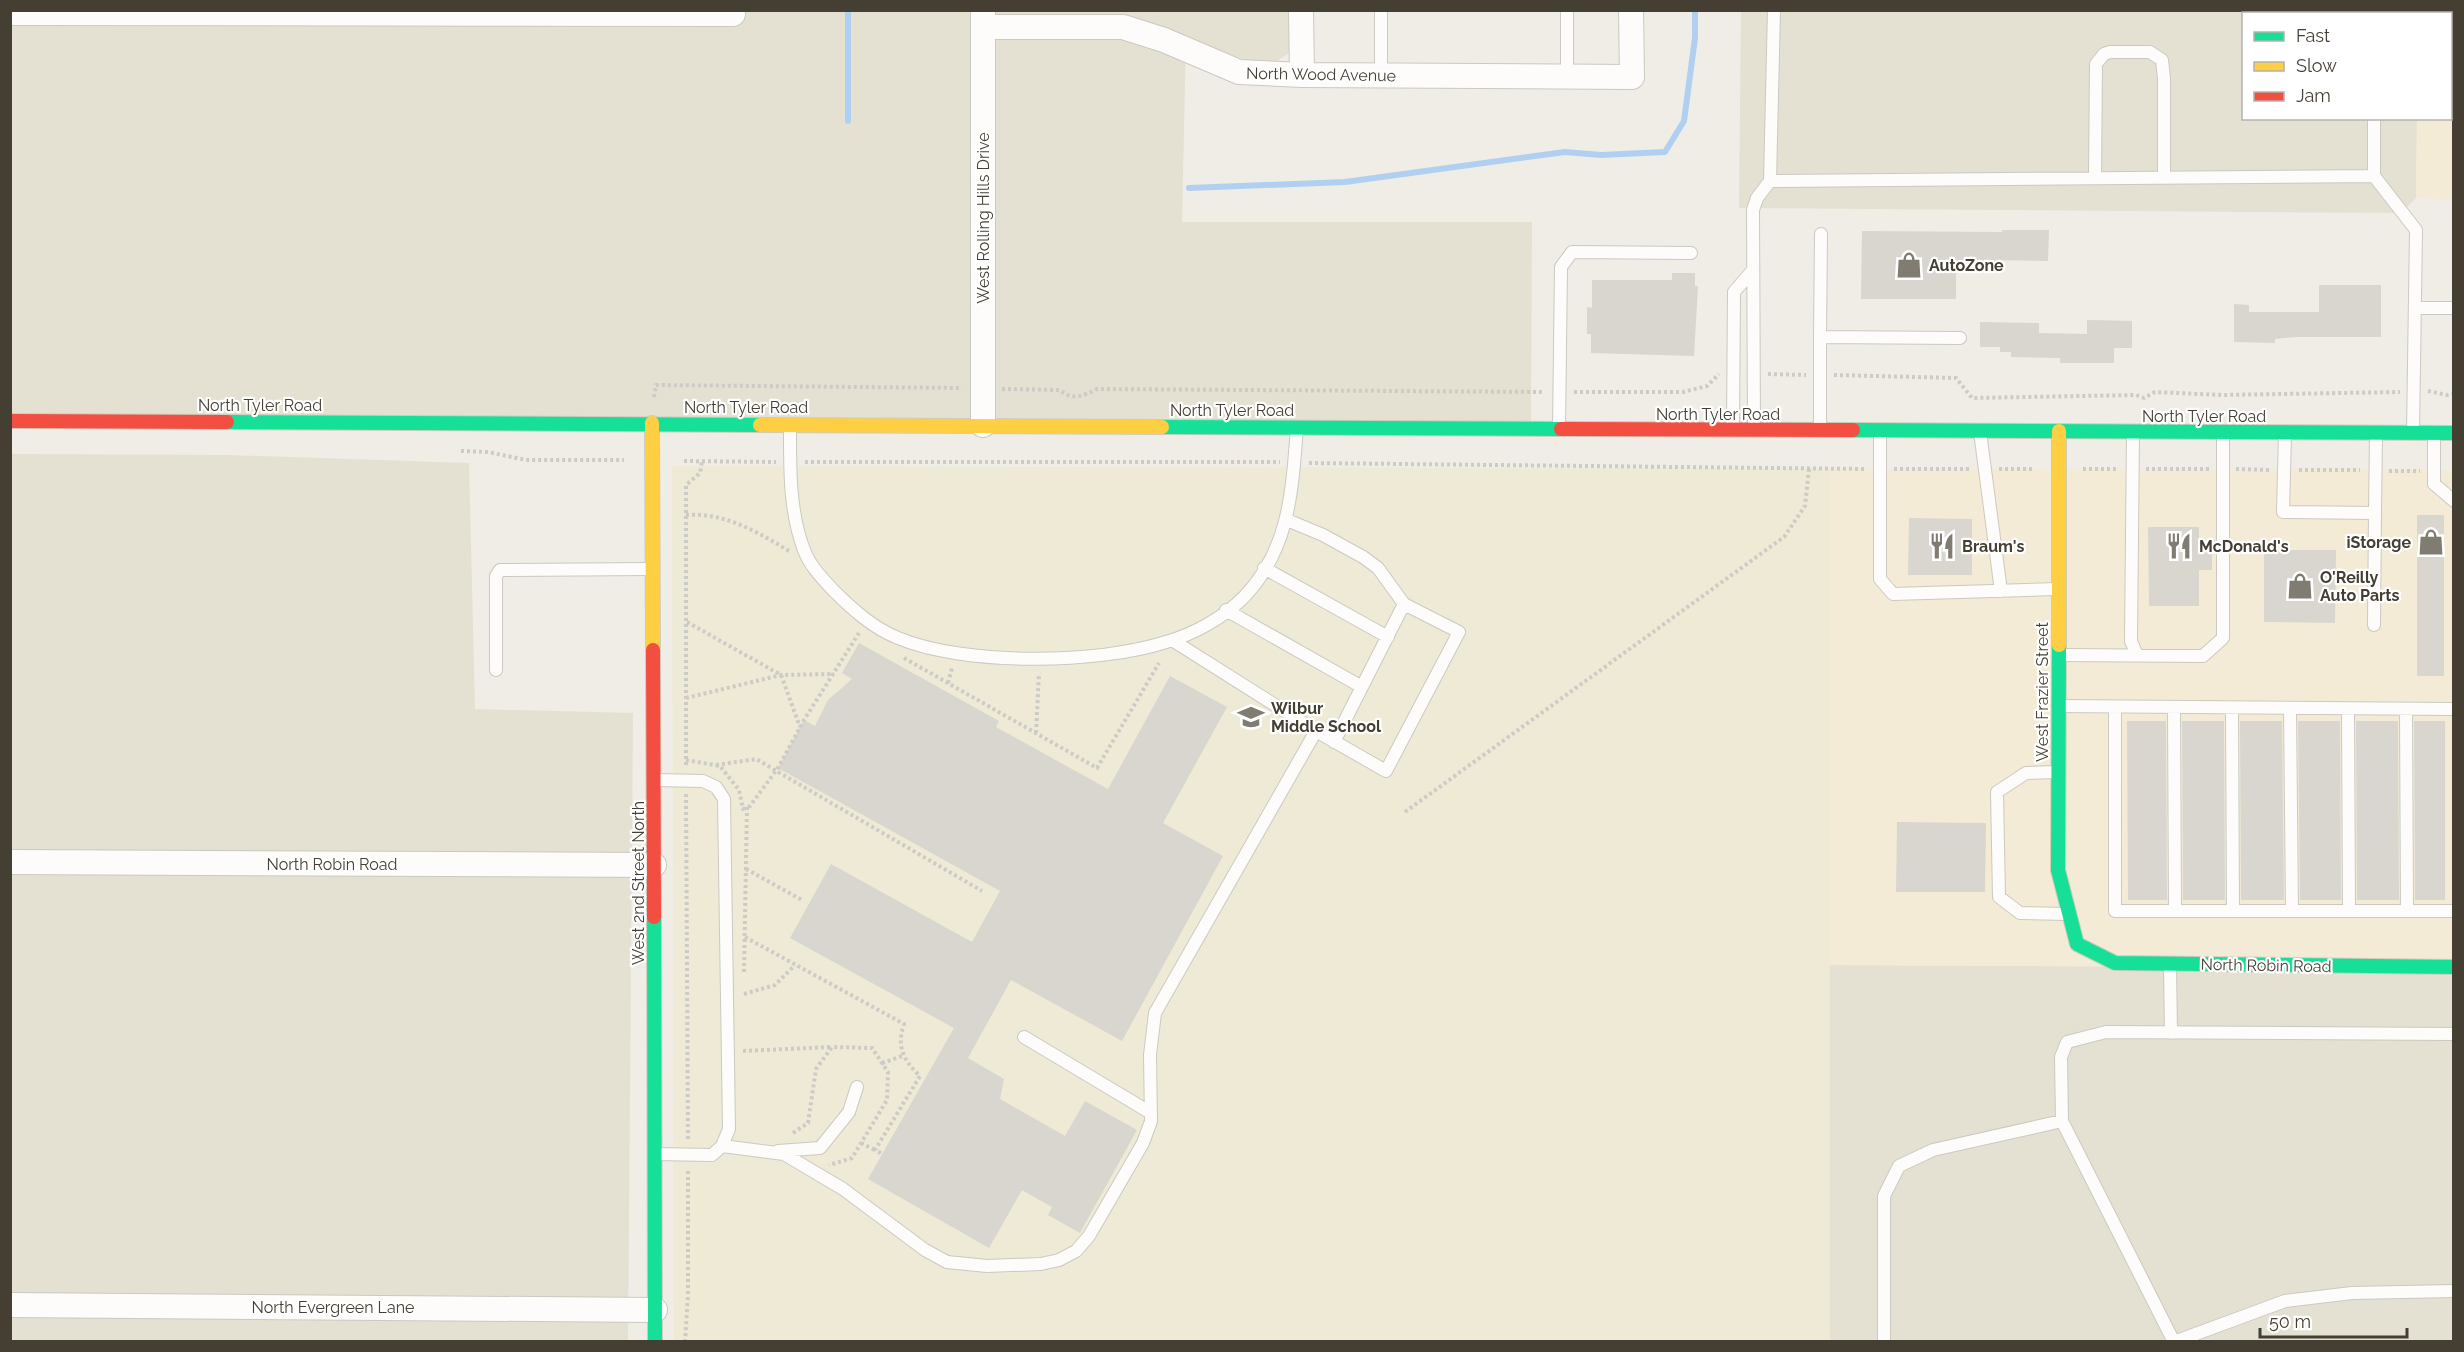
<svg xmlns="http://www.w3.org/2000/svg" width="2464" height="1352" font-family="Raleway,sans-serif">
<rect width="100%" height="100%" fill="#efede5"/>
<path fill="#e4e1d2" d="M 11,11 L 1289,11 L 1289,53 L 1276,62 L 1247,60 L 1213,49 L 1186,35 L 1182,222 L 1532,222 L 1531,429 L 11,422 Z
M 1741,11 L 2417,11 L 2417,14 L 2244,14 L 2244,118 L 2417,119 L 2416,198 L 2401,213 L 1739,208 Z
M 11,454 L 228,455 L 469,463 L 475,709 L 633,713 L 628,1341 L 11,1342 Z
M 1830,965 L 2453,968 L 2453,1341 L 1830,1341 Z"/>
<path fill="#f4ebd6" d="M 2417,11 L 2453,11 L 2453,200 L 2416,198 L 2417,119 L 2450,118 L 2450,14 L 2417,13 Z
M 1830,469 L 2453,470 L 2453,968 L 1830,965 Z"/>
<path fill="#eeead6" d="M 672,466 L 1830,469 L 1830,1341 L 674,1341 Z"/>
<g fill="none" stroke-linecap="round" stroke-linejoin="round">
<path stroke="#b1d0f1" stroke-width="6" d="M 848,121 L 848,10
M 1189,188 L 1345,182 L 1565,152 L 1601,155 L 1665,152 L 1684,121 L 1695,38 L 1695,10"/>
</g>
<path fill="#d8d6ce" d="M 2002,230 L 2049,230 L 2048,261 L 1996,260 L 1996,271 L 1956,272 L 1956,299 L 1861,299 L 1862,231 L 2002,232 Z
M 1672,273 L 1695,273 L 1695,286 L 1698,286 L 1694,356 L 1591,353 L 1591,334 L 1587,334 L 1587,307 L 1592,308 L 1592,280 L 1672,280 Z
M 2319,285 L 2381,285 L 2381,337 L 2297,337 L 2275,339 L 2275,343 L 2234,342 L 2234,304 L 2249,305 L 2249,312 L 2319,312 Z
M 2087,320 L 2132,321 L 2132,348 L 2114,348 L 2114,363 L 2060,363 L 2060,358 L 2011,357 L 2011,352 L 2000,352 L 2000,347 L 1980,347 L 1980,322 L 2039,323 L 2039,333 L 2087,334 Z
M 2417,515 L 2444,515 L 2444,676 L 2417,676 Z
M 1909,518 L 1972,519 L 1972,575 L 1908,575 Z
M 2148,527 L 2199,527 L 2199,546 L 2212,546 L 2212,570 L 2199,570 L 2199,606 L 2149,606 Z
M 2264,550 L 2336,550 L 2335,623 L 2264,622 Z
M 859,643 L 999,721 L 996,727 L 1108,789 L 1170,676 L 1227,707 L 1163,823 L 1223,856 L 1122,1041 L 1011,980 L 968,1058 L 1004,1079 L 1000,1099 L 1065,1136 L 1085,1101 L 1137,1130 L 1080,1233 L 1048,1215 L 1052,1207 L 1022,1190 L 989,1248 L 868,1179 L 954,1028 L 790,938 L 831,864 L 972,942 L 1000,891 L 778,768 L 804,720 L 815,726 L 828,700 L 852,679 L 842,673 Z
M 2127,721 L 2166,721 L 2167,900 L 2128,900 Z
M 2182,721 L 2224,721 L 2225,900 L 2183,900 Z
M 2240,721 L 2282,721 L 2284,900 L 2241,900 Z
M 2298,721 L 2340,721 L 2341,900 L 2300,900 Z
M 2356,721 L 2398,721 L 2399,900 L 2357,900 Z
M 2414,721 L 2445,721 L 2445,900 L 2415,900 Z
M 1897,822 L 1986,823 L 1985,892 L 1896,892 Z"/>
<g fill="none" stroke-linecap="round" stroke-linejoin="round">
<g stroke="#cbc9c1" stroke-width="14">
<path id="lane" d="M 1381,10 L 1381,76
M 1567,10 L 1567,77
M 1774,10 L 1770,181 L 2374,176 L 2374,118
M 2374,14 L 2374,10
M 2374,176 L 2416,230 L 2413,432
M 2095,178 L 2096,64 L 2104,54 L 2110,52 L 2150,52 L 2162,60 L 2164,78 L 2164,178
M 2415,308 L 2454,308
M 1820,337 L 1821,234
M 790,425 C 790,466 789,511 804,550 C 810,566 822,578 833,590 C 852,609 873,628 898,638 C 965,666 1098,664 1166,642 C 1194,634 1223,618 1244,597 C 1290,549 1292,490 1297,428
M 1733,427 L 1734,292 L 1753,270
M 1559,428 L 1561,267 L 1572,252 L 1691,253
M 1820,429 L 1820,337 L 1960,338
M 1754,430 L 1753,210 L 1757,198 L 1770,181
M 1880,432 L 1880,579 L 1893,594 L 2057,589
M 1980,432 L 2001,591
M 2133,433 L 2131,641 L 2137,655
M 2434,433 L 2434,484 L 2454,501
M 2285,434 L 2283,512 L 2375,513 L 2376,434
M 1287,520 L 1323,535 L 1363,557 L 1378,568 L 1404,604 L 1459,632 L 1386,771 L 1316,731
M 1264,568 L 1388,637
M 1226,610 L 1362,687
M 2374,625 L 2375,513
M 2060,655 L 2203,656 L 2223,638 L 2223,433
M 496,670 L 496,576 L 500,570 L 652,569
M 2059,706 L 2454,709
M 2115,707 L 2115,911 L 2454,911
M 2174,707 L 2175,911
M 2232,708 L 2233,911
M 2290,708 L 2292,911
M 2348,709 L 2349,911
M 2406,709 L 2407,911
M 1334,742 L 1404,604
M 2057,772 L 2026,773 L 1997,792 L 1999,897 L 2020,913 L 2067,914
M 2170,965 L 2171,1033
M 2454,1034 L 2106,1032 L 2067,1042 L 2061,1057 L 2062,1121 L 2174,1342 L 2285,1301 L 2352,1293 L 2454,1291
M 1024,1037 L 1151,1113
M 722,1146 L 784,1154 L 843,1189 L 925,1250 L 947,1262 L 987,1266 L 1041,1264 L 1059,1260 L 1076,1251 L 1089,1236 L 1143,1143 L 1151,1121 L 1150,1055 L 1155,1013 L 1316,731 L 1172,640
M 778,1151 L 820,1148 L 849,1112 L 857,1087
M 655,1154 L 712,1155 L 722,1146 L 729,1129 L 724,799 L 716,787 L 703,781 L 655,780
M 1884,1342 L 1884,1196 L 1899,1166 L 1933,1150 L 2062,1121"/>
</g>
<g stroke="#cbc9c1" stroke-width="26">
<path id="street" d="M 983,10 L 983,425
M 1301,10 L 1302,75
M 10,13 L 733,14
M 983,27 L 1123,27 L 1164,40 L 1239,72 L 1302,75 L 1632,77 L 1631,10
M 10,862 L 654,865
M 10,1305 L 655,1310"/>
</g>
<g stroke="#cfccbb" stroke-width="16">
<path id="fast" d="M 227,422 L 760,425
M 1162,427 L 1561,429
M 1853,430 L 2454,433
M 2059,645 L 2058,870 L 2077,944 L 2115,963 L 2454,967
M 654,917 L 655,1342"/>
</g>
<g stroke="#cfccbb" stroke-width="16">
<path id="slow" d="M 652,423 L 653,650
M 760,425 L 1162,427
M 2059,645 L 2059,431"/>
</g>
<g stroke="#cfccbb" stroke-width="16">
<path id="jam" d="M 10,421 L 227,422
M 1561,429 L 1853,430
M 653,650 L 654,917"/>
</g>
<path stroke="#cdcbc5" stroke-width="4" stroke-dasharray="3 3" stroke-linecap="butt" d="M 1768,374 L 1806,375
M 1834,375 L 1956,378 L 1972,398 L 2136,395 L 2144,398 L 2155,392 L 2222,395 L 2400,392
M 1002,389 L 1060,390 C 1073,401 1083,396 1097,389 L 1545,392
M 2428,391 L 2447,395 L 2454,394
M 1574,392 L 1683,392 L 1707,386 L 1719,374
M 654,397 L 656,385 L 962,388
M 461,451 L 488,452 L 526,460 L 624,460
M 684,461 L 776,462
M 805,462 L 1280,462
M 1309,463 L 1865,469
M 1894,469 L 1970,469
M 1999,469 L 2033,469
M 2083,469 L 2117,469
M 2146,469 L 2210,469
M 2236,469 L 2270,470
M 2299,470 L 2360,470
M 2389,471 L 2420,471
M 686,515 C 724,512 758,532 789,551
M 687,622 L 781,675 L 800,727
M 904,658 L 1097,768 L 1159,663
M 948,683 L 952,668
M 686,698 L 781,675 L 834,674
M 1036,733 L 1039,673
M 686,760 L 720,766 L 739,790 L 743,809 L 750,806 L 778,768 L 804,720 L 859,633
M 686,765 L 686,485 L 700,473 L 702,461
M 716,765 L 756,759 L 982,891
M 686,794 L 688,1140
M 1405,812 L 1784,537 L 1805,506 L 1809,469
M 746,869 L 802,900
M 745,937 L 904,1024 C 896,1047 904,1061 920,1076 L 875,1150 L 882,1154
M 744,972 L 747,807
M 744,994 L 775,985 L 795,965
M 743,1051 L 831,1047
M 882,1063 L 902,1056
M 793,1133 L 808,1123 L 816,1069 L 832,1047 L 872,1048 L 888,1072 L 887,1100 L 852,1158 L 829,1165
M 861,1143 L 875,1150
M 685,1342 L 688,1296 L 688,1169"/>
<use href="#lane" stroke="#fdfcfb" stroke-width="12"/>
<use href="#street" stroke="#fdfcfb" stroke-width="24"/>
<use href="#fast" stroke="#16e098" stroke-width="14"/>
<use href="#slow" stroke="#ffcf43" stroke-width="14"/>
<use href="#jam" stroke="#f24e42" stroke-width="14"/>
</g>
<defs>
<g id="shop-bare" transform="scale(2.07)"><path d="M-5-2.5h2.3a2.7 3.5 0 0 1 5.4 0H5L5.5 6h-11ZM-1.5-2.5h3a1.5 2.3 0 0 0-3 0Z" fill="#807c71" stroke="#fff" stroke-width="2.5" paint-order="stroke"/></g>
<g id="restaurant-bare" transform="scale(2.07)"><path d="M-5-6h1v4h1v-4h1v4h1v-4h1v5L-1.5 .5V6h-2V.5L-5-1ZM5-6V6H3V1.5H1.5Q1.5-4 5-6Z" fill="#807c71" stroke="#fff" stroke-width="2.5" paint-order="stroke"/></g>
<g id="school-bare" transform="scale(2.07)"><path d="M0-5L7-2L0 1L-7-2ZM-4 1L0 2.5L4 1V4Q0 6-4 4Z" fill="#807c71" stroke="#fff" stroke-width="2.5" paint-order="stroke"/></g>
</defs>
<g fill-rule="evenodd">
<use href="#shop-bare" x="1909" y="265"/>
<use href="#shop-bare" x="2431" y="542"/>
<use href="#restaurant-bare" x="1942" y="546"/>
<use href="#restaurant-bare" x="2179" y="546"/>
<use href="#shop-bare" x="2300" y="586"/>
<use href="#school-bare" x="1251" y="717"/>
</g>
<g text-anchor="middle" stroke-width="4.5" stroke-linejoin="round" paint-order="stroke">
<g font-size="16" fill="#443f32" stroke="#fff">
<text transform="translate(1321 74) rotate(1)" y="6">North Wood Avenue</text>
<text transform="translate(983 218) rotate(-90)" y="6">West Rolling Hills Drive</text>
<text x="260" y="411">North Tyler Road</text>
<text x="746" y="413">North Tyler Road</text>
<text x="1232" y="416">North Tyler Road</text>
<text x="1718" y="420">North Tyler Road</text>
<text x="2204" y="422">North Tyler Road</text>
<text transform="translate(2042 692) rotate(-90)" y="6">West Frazier Street</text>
<text x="332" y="870">North Robin Road</text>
<text transform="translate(638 883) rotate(-90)" y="6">West 2nd Street North</text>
<text transform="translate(2266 965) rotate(1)" y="6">North Robin Road</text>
<text x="333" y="1313">North Evergreen Lane</text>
</g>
<g font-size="16" font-weight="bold" fill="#443f32" stroke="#fff" text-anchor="start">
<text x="1929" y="271">AutoZone</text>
<text x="2411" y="548" text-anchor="end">iStorage</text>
<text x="1962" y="552">Braum's</text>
<text x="2199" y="552">McDonald's</text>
<text x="2320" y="583">O'Reilly<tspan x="2320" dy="18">Auto Parts</tspan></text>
<text x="1271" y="714">Wilbur<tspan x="1271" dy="18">Middle School</tspan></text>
</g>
</g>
<rect width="2464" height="1352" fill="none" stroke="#443f32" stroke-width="24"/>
<rect x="2242" y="12" width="210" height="108" fill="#ffffff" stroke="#b4b2ad" stroke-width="1.5"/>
<rect x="2254" y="32" width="30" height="9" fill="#16e098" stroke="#b4b2ad" stroke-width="1.5"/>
<text x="2296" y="42" font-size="18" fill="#443f32">Fast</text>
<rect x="2254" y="62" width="30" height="9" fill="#ffcf43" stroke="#b4b2ad" stroke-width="1.5"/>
<text x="2296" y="72" font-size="18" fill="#443f32">Slow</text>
<rect x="2254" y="92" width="30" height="9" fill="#f24e42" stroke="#b4b2ad" stroke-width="1.5"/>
<text x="2296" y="102" font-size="18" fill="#443f32">Jam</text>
<path d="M2260 1328v9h147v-9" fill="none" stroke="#443f32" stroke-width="3"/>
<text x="2269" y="1328" font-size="18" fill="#443f32" stroke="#ffffff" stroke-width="4.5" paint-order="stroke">50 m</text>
</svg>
